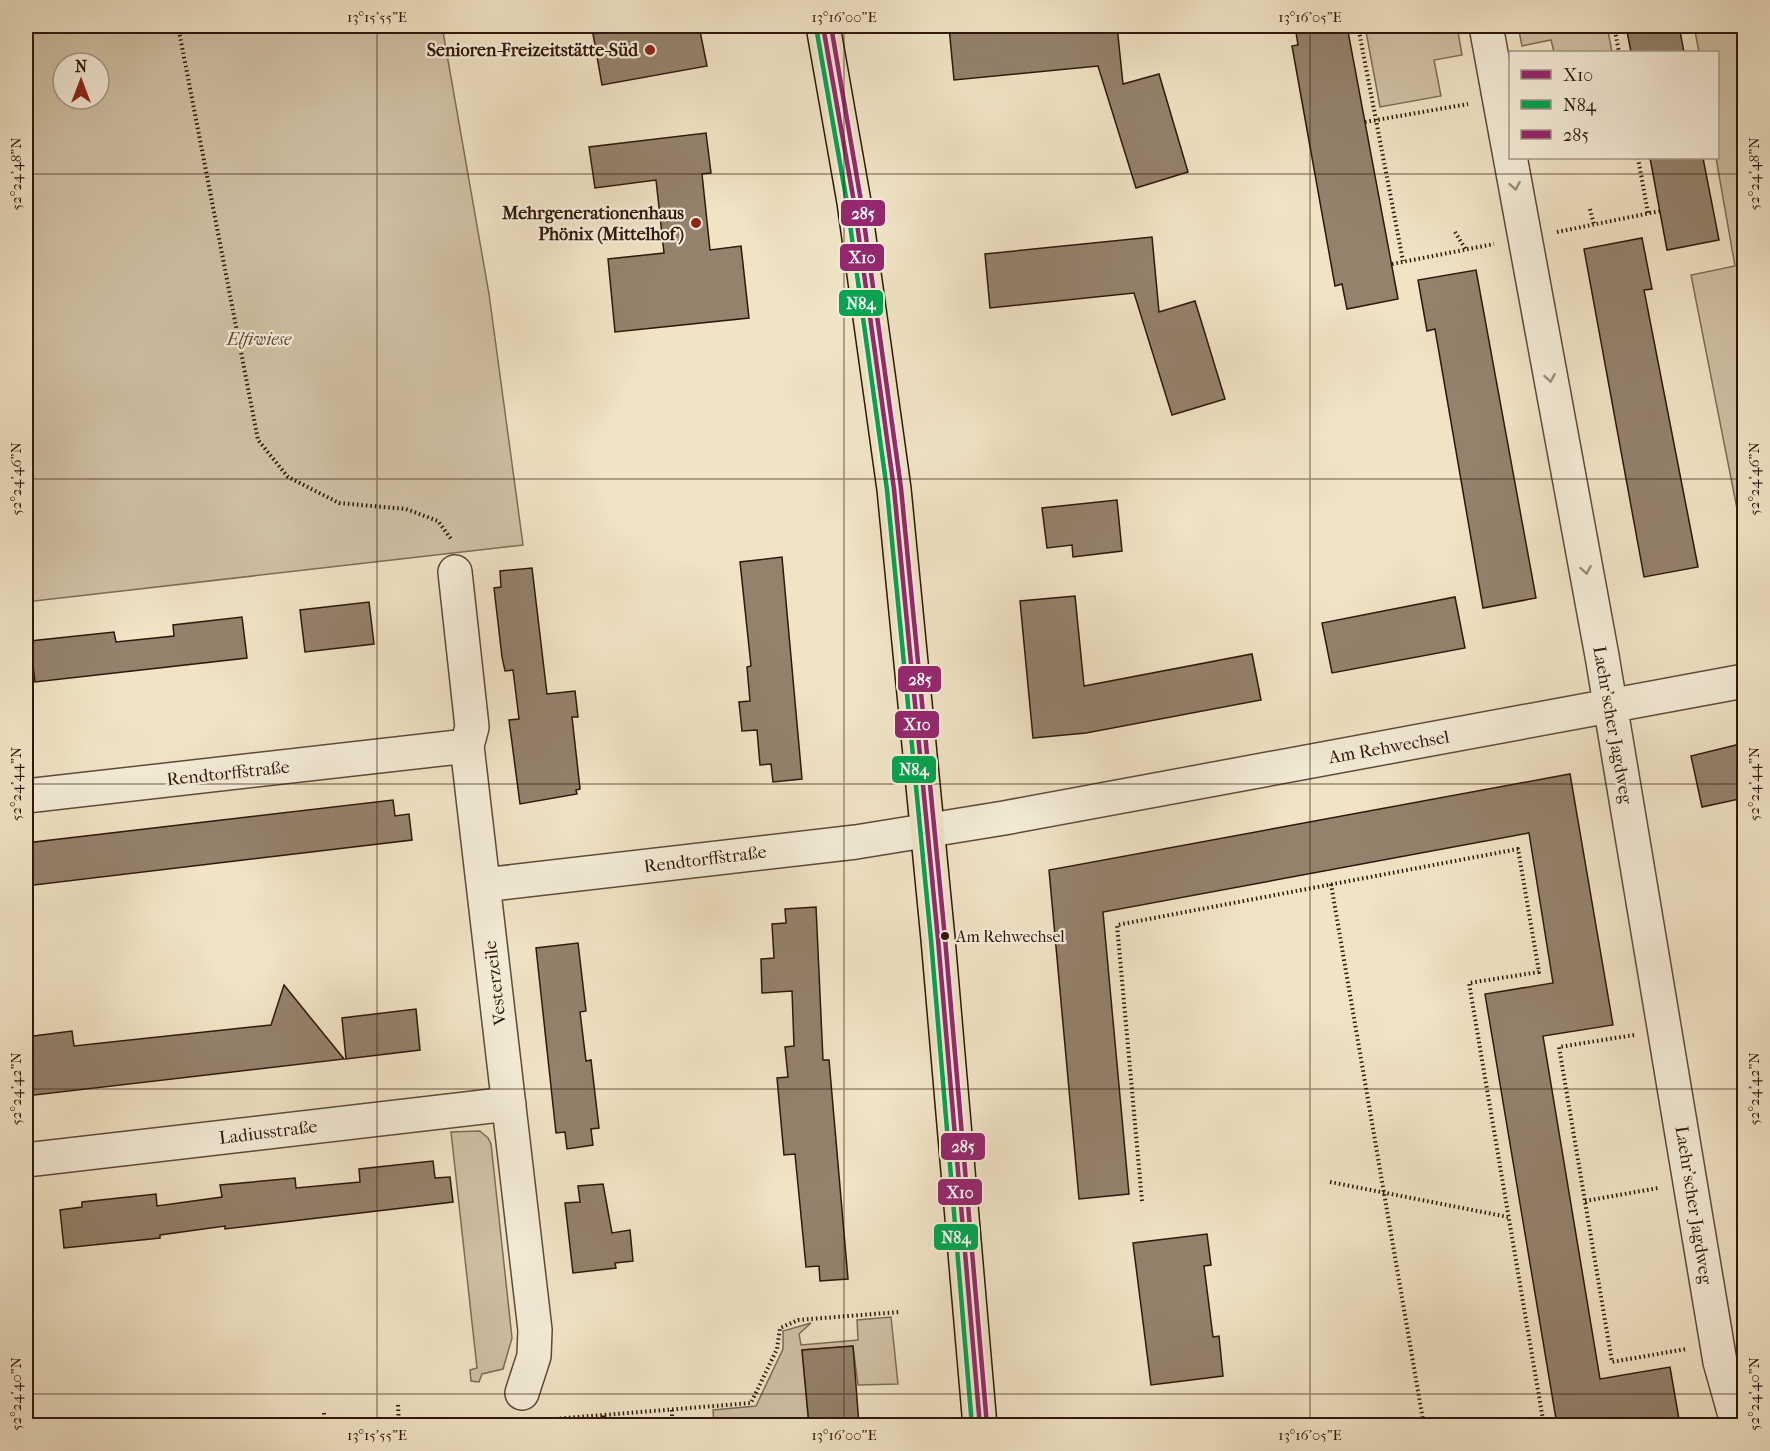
<svg xmlns="http://www.w3.org/2000/svg" width="1770" height="1451" font-family="'IM FELL French Canon',serif">
<rect width="100%" height="100%" fill="#f0e4c5"/>
<filter id="stains"><feTurbulence type="fractalNoise" baseFrequency=".00333" numOctaves="4"/><feColorMatrix values="0 0 0 0 .2 0 0 0 0 .09 0 0 0 0 .02 0 0 0 .5 -.17"/></filter>
<radialGradient id="worn" r=".72"><stop offset=".6" stop-color="#630" stop-opacity="0"/><stop offset="1" stop-color="#630" stop-opacity=".3"/></radialGradient>
<path fill="#cfc1a5" stroke="#7e6c58" stroke-width="1.5" fill-rule="evenodd" d="M 26,26 L 442,26 L 489,294 L 523,545 L 26,602 ZM 63,63 L 99,63 L 99,99 L 63,99 Z
M 1365,26 L 1457,26 L 1462,55 L 1434,60 L 1441,96 L 1380,107 Z
M 1518,26 L 1607,26 L 1612,52 L 1554,52 L 1551,40 L 1522,46 Z
M 1694,26 L 1744,26 L 1744,529 L 1741,529 L 1691,275 L 1735,266 L 1716,158 L 1718,52 L 1699,52 Z
M 480,1131 L 488,1138 L 491,1144 L 512,1338 L 503,1369 L 482,1374 L 479,1382 L 471,1381 L 470,1370 L 477,1368 L 451,1132 Z
M 891,1317 L 898,1384 L 858,1385 L 853,1346 L 802,1350 L 809,1425 L 714,1425 L 713,1410 L 756,1406 L 783,1349 L 783,1331 L 811,1323 L 799,1334 L 801,1345 L 858,1340 L 857,1320 Z"/>
<path fill="#93826c" stroke="#2e170b" stroke-width="1.5" d="M 618,26 L 699,26 L 707,66 L 602,85 L 593,34 L 619,29 Z
M 966,26 L 1117,26 L 1123,84 L 1159,74 L 1188,172 L 1136,188 L 1098,66 L 954,80 L 949,27 Z
M 1295,26 L 1347,26 L 1398,299 L 1347,309 L 1342,284 L 1335,286 L 1292,46 L 1298,45 Z
M 1626,26 L 1679,26 L 1684,52 L 1631,52 Z
M 706,133 L 711,173 L 702,174 L 710,250 L 741,246 L 749,318 L 615,332 L 608,259 L 664,253 L 656,180 L 595,188 L 589,147 Z
M 1650,158 L 1703,158 L 1719,240 L 1667,250 Z
M 1152,237 L 1159,312 L 1195,301 L 1225,399 L 1172,415 L 1134,293 L 990,308 L 985,254 Z
M 1642,238 L 1652,289 L 1644,290 L 1698,567 L 1644,577 L 1584,249 Z
M 1476,270 L 1536,598 L 1483,608 L 1435,329 L 1427,331 L 1418,280 Z
M 1117,500 L 1122,551 L 1073,557 L 1072,545 L 1047,548 L 1042,508 Z
M 782,557 L 802,779 L 773,782 L 771,764 L 760,765 L 757,730 L 742,731 L 739,702 L 750,701 L 747,667 L 751,666 L 740,562 Z
M 532,568 L 547,694 L 575,691 L 578,717 L 572,717 L 580,789 L 576,790 L 577,794 L 520,804 L 509,720 L 519,719 L 513,670 L 505,671 L 502,657 L 494,588 L 501,587 L 500,571 Z
M 1075,596 L 1084,686 L 1252,654 L 1261,700 L 1086,733 L 1033,738 L 1020,601 Z
M 1455,597 L 1465,648 L 1332,673 L 1322,623 Z
M 369,602 L 374,644 L 305,652 L 300,610 Z
M 242,617 L 247,658 L 35,682 L 30,641 L 114,632 L 116,642 L 174,636 L 173,625 Z
M 1744,743 L 1744,798 L 1702,807 L 1691,756 Z
M 1570,774 L 1613,1025 L 1543,1036 L 1600,1379 L 1670,1367 L 1680,1425 L 1557,1425 L 1485,994 L 1553,983 L 1529,833 L 1103,912 L 1129,1194 L 1079,1199 L 1049,870 Z
M 393,800 L 395,816 L 409,814 L 412,840 L 26,886 L 26,843 Z
M 816,907 L 823,1060 L 829,1060 L 848,1279 L 820,1281 L 819,1266 L 806,1267 L 795,1154 L 784,1155 L 777,1078 L 788,1077 L 785,1047 L 794,1046 L 792,991 L 762,993 L 761,959 L 774,958 L 772,924 L 786,923 L 785,909 Z
M 578,943 L 586,1011 L 580,1012 L 586,1061 L 591,1060 L 599,1128 L 591,1129 L 593,1145 L 567,1149 L 565,1132 L 556,1133 L 536,948 Z
M 284,985 L 344,1059 L 26,1096 L 26,1037 L 72,1031 L 74,1046 L 271,1025 Z
M 416,1009 L 420,1050 L 346,1059 L 342,1018 Z
M 433,1161 L 435,1178 L 450,1177 L 453,1202 L 225,1229 L 225,1226 L 160,1235 L 160,1238 L 64,1248 L 60,1210 L 82,1207 L 82,1202 L 156,1194 L 157,1206 L 222,1197 L 220,1185 L 295,1178 L 296,1188 L 360,1182 L 359,1169 Z
M 603,1184 L 612,1233 L 630,1230 L 633,1261 L 615,1263 L 616,1268 L 573,1273 L 565,1203 L 580,1202 L 578,1186 Z
M 1207,1234 L 1211,1265 L 1204,1266 L 1213,1337 L 1219,1336 L 1223,1376 L 1151,1385 L 1133,1243 Z
M 853,1346 L 859,1425 L 809,1425 L 802,1350 Z"/>
<g fill="none" stroke-linecap="round" stroke-linejoin="round">
<g stroke="#5e4a3a" stroke-width="36">
<path id="minor" d="M 1486,26 L 1602,656 L 1720,1362 L 1738,1426
M 455,572 L 472,727 L 467,746 L 535,1330 L 534,1356 L 522,1393
M 26,796 L 467,746
M 484,885 L 856,842 L 1004,818 L 1744,681
M 26,1160 L 509,1104"/>
</g>
<g stroke="#2e170b" stroke-width="36">
<path id="major" d="M 823,26 L 854,202 L 894,489 L 938,939 L 980,1426"/>
</g>
<path stroke="#2e170b" stroke-width="4" stroke-dasharray="1.5 3" stroke-linecap="butt" d="M 178,26 L 258,440 L 288,477 L 339,503 L 406,509 L 438,521 L 451,539
M 1358,26 L 1403,261
M 1614,26 L 1619,52
M 1365,122 L 1468,104
M 1638,158 L 1648,213
M 1590,209 L 1594,225
M 1455,232 L 1466,250
M 1557,232 L 1660,211
M 1392,264 L 1494,244
M 1331,884 L 1424,1426
M 1634,1035 L 1559,1047 L 1612,1362 L 1686,1349
M 1330,1182 L 1508,1217
M 1142,1201 L 1117,925 L 1518,849 L 1539,972 L 1469,983 L 1544,1426
M 1585,1201 L 1658,1188
M 398,1405 L 399,1426
M 672,1410 L 672,1426
M 324,1413 L 325,1426
M 542,1420 L 751,1403 L 777,1349 L 780,1328 L 798,1320 L 899,1312
M 182,1426 L 270,1421 L 288,1426
M 487,1426 L 507,1424
M 603,1426 L 603,1415"/>
<use href="#minor" stroke="#f5edd9" stroke-width="33"/>
<use href="#major" stroke="#f0e4c5" stroke-width="33"/>
<g stroke="#f5edd9" stroke-width="9">
<path id="bus-1" d="M 823,26 L 854,202 L 894,489 L 938,939 L 980,1426"/>
</g>
<g stroke="#f5edd9" stroke-width="9">
<path id="bus-2" d="M 816,27 L 847,203 L 887,490 L 931,940 L 972,1426"/>
</g>
<g stroke="#f5edd9" stroke-width="9">
<path id="bus-3" d="M 831,26 L 861,201 L 901,488 L 945,938 L 987,1425"/>
</g>
<use href="#bus-1" stroke="#95276e" stroke-width="4.5"/>
<use href="#bus-2" stroke="#00a651" stroke-width="4.5"/>
<use href="#bus-3" stroke="#95276e" stroke-width="4.5"/>
</g>
<defs><path id="oneway-chevron" d="M-2-3.5L2.5 0L-2 3.5" fill="none" stroke-width="1.6" stroke-linecap="round" stroke-linejoin="round" transform="scale(1.5)"/></defs>
<g stroke="#9b8d7c">
<use href="#oneway-chevron" transform="translate(1515 186) rotate(80)"/>
<use href="#oneway-chevron" transform="translate(1550 378) rotate(80)"/>
<use href="#oneway-chevron" transform="translate(1586 570) rotate(80)"/>
</g>
<path fill="none" stroke="#2e170b" stroke-width="1.5" stroke-opacity="0.45" d="M 377,26 L 377,1426M 844,26 L 844,1426M 1310,26 L 1310,1426M 26,174 L 1744,174M 26,479 L 1744,479M 26,784 L 1744,784M 26,1089 L 1744,1089M 26,1394 L 1744,1394"/>
<g fill="#8f2418" stroke="#f5edd9" stroke-width="2">
<circle cx="650" cy="50" r="6"/>
<circle cx="696" cy="223" r="6"/>
</g>
<circle fill="#2e170b" stroke="#f5edd9" stroke-width="2" cx="945" cy="936" r="5"/>
<g text-anchor="middle" stroke-width="4.5" stroke-linejoin="round" paint-order="stroke">
<g font-size="16" fill="#2e170b" stroke="#f5edd9" text-anchor="start">
<text x="956" y="942">Am Rehwechsel</text>
</g>
<g font-size="18" font-weight="bold" fill="#2e170b" stroke="#f5edd9" text-anchor="end">
<text x="638" y="56">Senioren-Freizeitstätte-Süd</text>
<text x="684" y="219">Mehrgenerationenhaus<tspan x="684" dy="21">Phönix (Mittelhof)</tspan></text>
</g>
<g font-size="18" font-style="italic" fill="#5e4a39" stroke="#f5edd9">
<text x="259" y="345">Elfiwiese</text>
</g>
<g font-size="18" fill="#2e170b" stroke="#f5edd9">
<text transform="translate(1613 725) rotate(80)" y="6">Laehr'scher Jagdweg</text>
<text transform="translate(1389 747) rotate(-10)" y="6">Am Rehwechsel</text>
<text transform="translate(228 773) rotate(-6)" y="6">Rendtorffstraße</text>
<text transform="translate(705 859) rotate(-7)" y="6">Rendtorffstraße</text>
<text transform="translate(495 983) rotate(-97)" y="6">Vesterzeile</text>
<text transform="translate(268 1132) rotate(-7)" y="6">Ladiusstraße</text>
<text transform="translate(1694 1205) rotate(81)" y="6">Laehr'scher Jagdweg</text>
</g>
</g>
<g stroke="#f5edd9" stroke-width="2">
<rect x="840" y="199" width="46" height="28" rx="6" fill="#95276e"/>
<rect x="839" y="243" width="46" height="29" rx="6" fill="#95276e"/>
<rect x="838" y="289" width="46" height="28" rx="6" fill="#00a651"/>
<rect x="897" y="665" width="45" height="28" rx="6" fill="#95276e"/>
<rect x="894" y="710" width="46" height="29" rx="6" fill="#95276e"/>
<rect x="891" y="755" width="46" height="29" rx="6" fill="#00a651"/>
<rect x="940" y="1132" width="46" height="29" rx="6" fill="#95276e"/>
<rect x="937" y="1178" width="46" height="28" rx="6" fill="#95276e"/>
<rect x="933" y="1223" width="46" height="28" rx="6" fill="#00a651"/>
</g>
<g font-size="16" text-anchor="middle" font-weight="bold" fill="#fff">
<text x="863" y="219">285</text>
<text x="862" y="263">X10</text>
<text x="861" y="309">N84</text>
<text x="920" y="685">285</text>
<text x="917" y="730">X10</text>
<text x="914" y="775">N84</text>
<text x="963" y="1152">285</text>
<text x="960" y="1198">X10</text>
<text x="956" y="1243">N84</text>
</g>
<rect width="1770" height="1451" fill="none" stroke="#f0e4c5" stroke-width="66"/>
<rect x="1509" y="51" width="210" height="108" fill="#f5edd9" stroke="#a59787" stroke-width="1.5"/>
<rect x="1521" y="70" width="30" height="9" fill="#95276e" stroke="#a59787" stroke-width="1.5"/>
<text x="1563" y="81" font-size="18" fill="#2e170b">X10</text>
<rect x="1521" y="100" width="30" height="9" fill="#00a651" stroke="#a59787" stroke-width="1.5"/>
<text x="1563" y="111" font-size="18" fill="#2e170b">N84</text>
<rect x="1521" y="130" width="30" height="9" fill="#95276e" stroke="#a59787" stroke-width="1.5"/>
<text x="1563" y="141" font-size="18" fill="#2e170b">285</text>
<g transform="translate(81 81)"><circle r="28" fill="#f5edd9" stroke="#a59787" stroke-width="1.5"/>
<path d="M0-4.5L10 22L0 15L-10 22Z" fill="#8f2418"/>
<text y="-9" font-size="16" font-weight="bold" text-anchor="middle" fill="#2e170b">N</text>
</g>
<rect x="33" y="33" width="1704" height="1385" fill="none" stroke="#2e170b" stroke-width="2"/>
<g font-size="15" text-anchor="middle" fill="#2e170b">
<text x="377" y="22">13°15'55"E</text>
<text x="844" y="22">13°16'00"E</text>
<text x="1310" y="22">13°16'05"E</text>
<text transform="translate(16 174) rotate(-90)" y="5">52°24'48"N</text>
<text transform="translate(1754 174) rotate(-90)" y="5">52°24'48"N</text>
<text transform="translate(16 479) rotate(-90)" y="5">52°24'46"N</text>
<text transform="translate(1754 479) rotate(-90)" y="5">52°24'46"N</text>
<text transform="translate(16 784) rotate(-90)" y="5">52°24'44"N</text>
<text transform="translate(1754 784) rotate(-90)" y="5">52°24'44"N</text>
<text transform="translate(16 1089) rotate(-90)" y="5">52°24'42"N</text>
<text transform="translate(1754 1089) rotate(-90)" y="5">52°24'42"N</text>
<text transform="translate(16 1394) rotate(-90)" y="5">52°24'40"N</text>
<text transform="translate(1754 1394) rotate(-90)" y="5">52°24'40"N</text>
<text x="377" y="1440">13°15'55"E</text>
<text x="844" y="1440">13°16'00"E</text>
<text x="1310" y="1440">13°16'05"E</text>
</g>
<rect width="100%" height="100%" filter="url(#stains)"/>
<rect width="100%" height="100%" fill="url(#worn)"/>
</svg>
